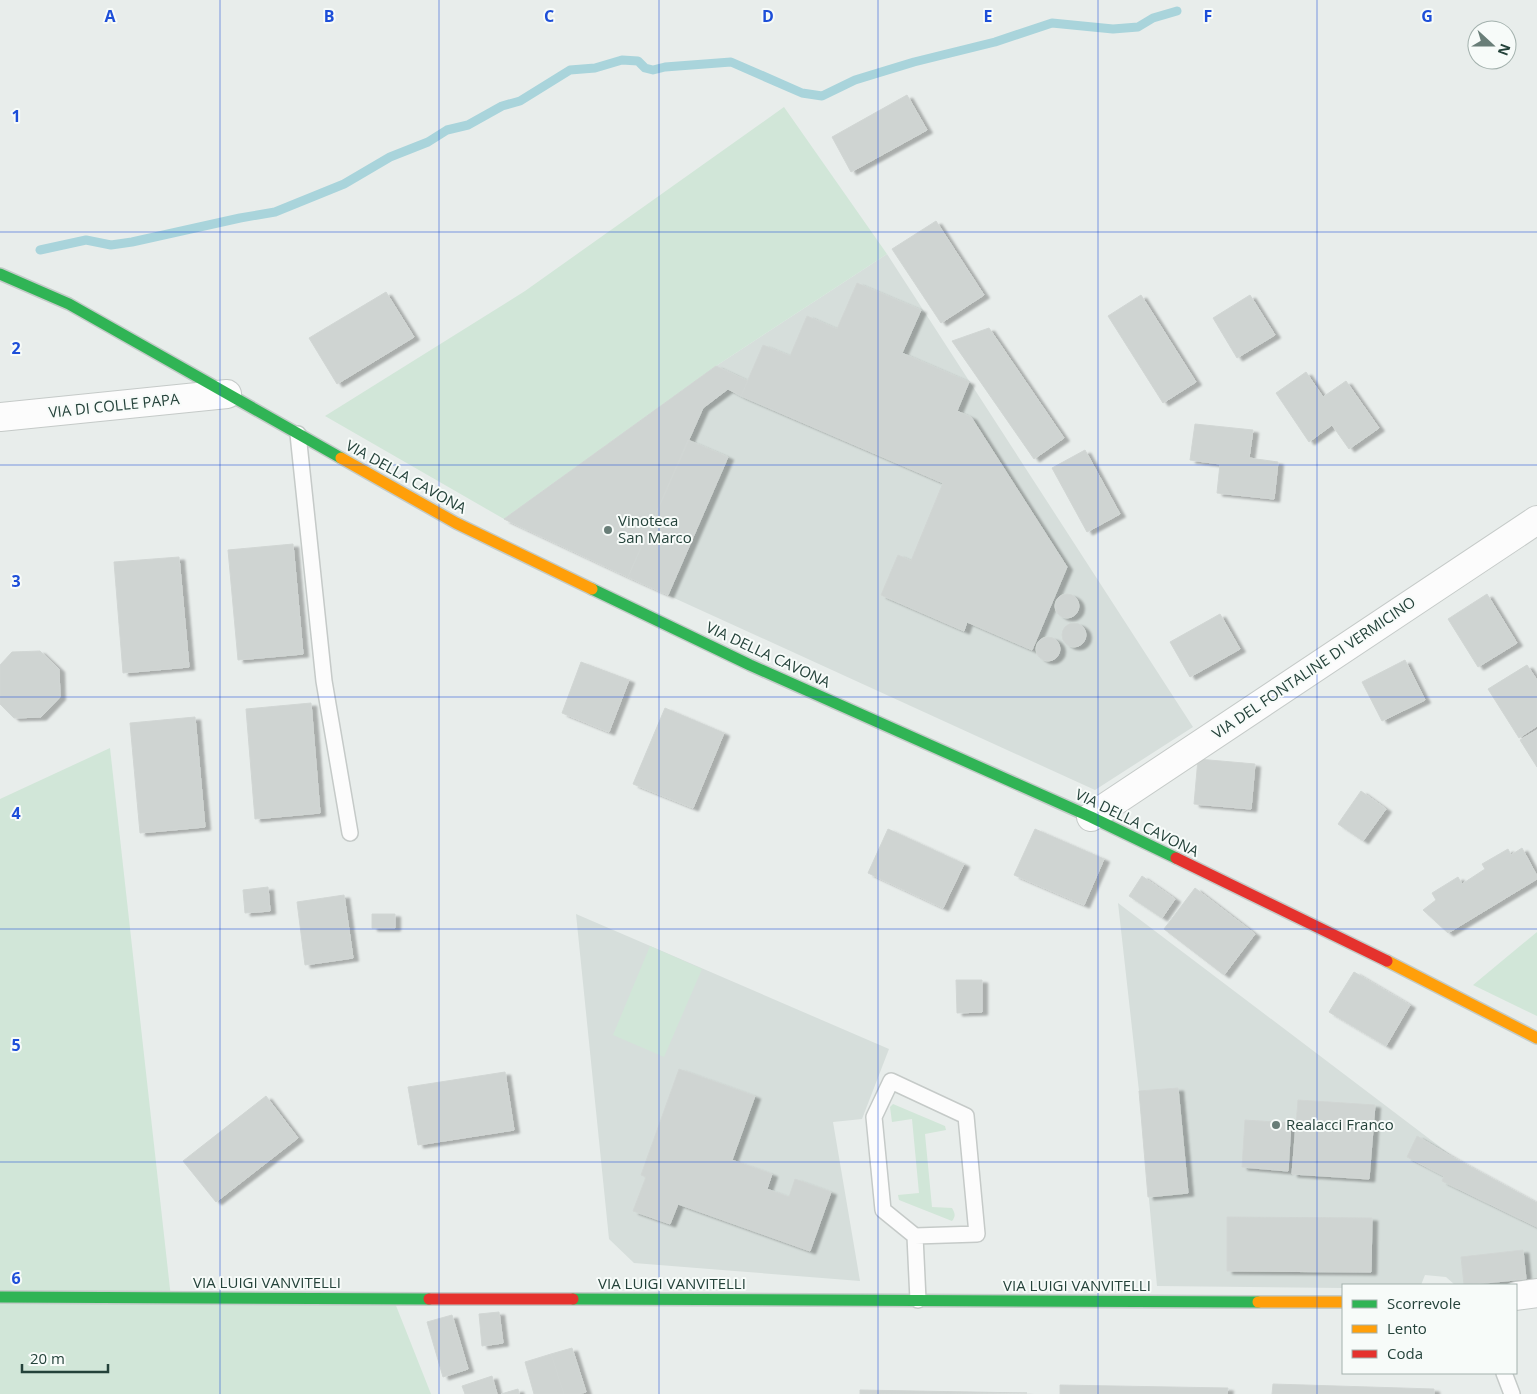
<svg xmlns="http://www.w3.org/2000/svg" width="1537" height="1394" font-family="'Open Sans',sans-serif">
<defs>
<filter id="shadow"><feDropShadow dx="5.5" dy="3" stdDeviation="1" flood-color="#0004"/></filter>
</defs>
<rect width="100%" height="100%" fill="#e8edeb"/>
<path fill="#d6dedb" d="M 887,254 L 1193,727 L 1095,790 L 628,577 L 504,519 L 716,366 Z
M 1118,903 L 1456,1159 L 1537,1203 L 1537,1283 L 1516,1285 L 1455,1285 L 1446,1277 L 1425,1275 L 1421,1285 L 1343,1285 L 1343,1288 L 1157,1286 L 1139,1091 Z
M 576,914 L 889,1049 L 862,1119 L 833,1122 L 860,1281 L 634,1263 L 609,1239 Z"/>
<path fill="#d1e6d8" d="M 784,107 L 887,254 L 716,366 L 504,519 L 325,416 L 525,291 Z
M 110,748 L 171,1298 L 393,1298 L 431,1394 L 0,1394 L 0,799 Z
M 1537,932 L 1537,1016 L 1473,985 Z
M 650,946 L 702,969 L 664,1057 L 613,1035 Z
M 893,1104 L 945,1126 L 946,1130 L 925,1134 L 932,1207 L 952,1208 C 955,1213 956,1216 952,1221 L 899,1200 L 898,1195 L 919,1193 L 912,1119 L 892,1122 L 890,1107 Z"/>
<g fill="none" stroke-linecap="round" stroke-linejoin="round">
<path stroke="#a9d4db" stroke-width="9" d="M 40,250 L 86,240 L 111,245 L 132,242 L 240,218 L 275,212 L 344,184 L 390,157 L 428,142 L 447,130 L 468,125 L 502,106 L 520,101 L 570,70 L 595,68 L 622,60 L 638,61 L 645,68 L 653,70 L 665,67 L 731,62 L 802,93 L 822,96 L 855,80 L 914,62 L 995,42 L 1052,23 L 1113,29 L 1138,27 L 1153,18 L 1177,11"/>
</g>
<path fill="#cfd4d2" stroke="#d1d6d4" filter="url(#shadow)" d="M 907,95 L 927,130 L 851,172 L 832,137 Z
M 936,221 L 984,295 L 941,323 L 892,249 Z
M 857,283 L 921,310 L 902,353 L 969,382 L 957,411 L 971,417 L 1067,567 L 1032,650 L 967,622 L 964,631 L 881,595 L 898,555 L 911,561 L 943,483 L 741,396 L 763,345 L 790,356 L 807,316 L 837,329 Z
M 386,292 L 414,337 L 337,384 L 309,338 Z
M 1141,295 L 1196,382 L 1163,403 L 1108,316 Z
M 1250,295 L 1275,335 L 1237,358 L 1213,318 Z
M 989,328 L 1064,438 L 1034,459 L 952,341 Z
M 716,366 L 748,381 L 741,396 L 728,389 L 703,408 L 628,577 L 504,519 Z
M 1306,372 L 1323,397 L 1346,381 L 1379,428 L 1349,449 L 1332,425 L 1309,442 L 1276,393 Z
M 1195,424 L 1253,430 L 1249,458 L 1278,462 L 1274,499 L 1217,493 L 1220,464 L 1190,460 Z
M 688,440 L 728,457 L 668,595 L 628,577 Z
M 1085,450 L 1120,514 L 1087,532 L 1052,468 Z
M 293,544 L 303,654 L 238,660 L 228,550 Z
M 179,557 L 189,667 L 123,673 L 114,562 Z
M 1487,594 L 1517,643 L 1478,667 L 1448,619 Z
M1055 606a12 12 0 1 1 24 0a12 12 0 1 1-24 0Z
M 1220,614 L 1240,649 L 1190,677 L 1170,642 Z
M1062 635a12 12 0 1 1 24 0a12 12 0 1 1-24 0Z
M1036 649a12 12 0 1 1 24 0a12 12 0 1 1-24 0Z
M 40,651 L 59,669 L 60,697 L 41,717 L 14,718 L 0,704 L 0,665 L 12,652 Z
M 1405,660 L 1425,700 L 1382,721 L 1362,682 Z
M 581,662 L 629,680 L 609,732 L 562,713 Z
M 1527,665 L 1537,680 L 1537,726 L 1519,738 L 1488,689 Z
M 311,703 L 320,813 L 255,819 L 246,709 Z
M 665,708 L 724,733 L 693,808 L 633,784 Z
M 195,717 L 205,827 L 140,833 L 130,723 Z
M 1537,730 L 1537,767 L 1520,740 Z
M 1198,759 L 1255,764 L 1251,809 L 1194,804 Z
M 1361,791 L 1386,809 L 1363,841 L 1338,824 Z
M 888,829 L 964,864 L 943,908 L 868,873 Z
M 1035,829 L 1104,859 L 1084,905 L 1014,875 Z
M 1522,848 L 1537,876 L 1537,879 L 1448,933 L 1423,910 L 1436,900 L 1432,893 L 1458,877 L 1462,884 L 1485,869 L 1482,864 L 1508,849 L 1511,855 Z
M 1142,876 L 1175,899 L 1162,918 L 1129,896 Z
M 268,887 L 270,911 L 245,913 L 243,890 Z
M 1195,888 L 1255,934 L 1224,975 L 1164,929 Z
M 344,895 L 353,958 L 305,965 L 297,902 Z
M 372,914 L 395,914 L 395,928 L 372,928 Z
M 1354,972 L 1410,1005 L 1386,1046 L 1329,1012 Z
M 956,980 L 982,980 L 982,1012 L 957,1013 Z
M 679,1069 L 755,1096 L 732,1160 L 772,1174 L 767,1189 L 789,1197 L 795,1179 L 831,1192 L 810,1251 L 678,1204 L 670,1224 L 633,1211 L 646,1177 L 641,1175 Z
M 505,1072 L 514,1130 L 418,1145 L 408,1087 Z
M 1178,1088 L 1188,1193 L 1148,1197 L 1139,1091 Z
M 266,1096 L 298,1138 L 216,1202 L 183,1161 Z
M 1298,1100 L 1375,1105 L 1369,1179 L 1292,1174 Z
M 1245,1120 L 1291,1123 L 1288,1171 L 1242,1167 Z
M 1417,1136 L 1456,1159 L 1537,1203 L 1537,1227 L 1442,1181 L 1444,1176 L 1407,1157 Z
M 1227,1217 L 1372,1218 L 1371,1272 L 1227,1271 Z
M 1523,1250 L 1526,1279 L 1464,1285 L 1461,1257 Z
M 499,1312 L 503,1343 L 482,1346 L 479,1314 Z
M 452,1315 L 468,1369 L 443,1377 L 427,1322 Z
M 572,1348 L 586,1392 L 578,1394 L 564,1394 L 551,1354 Z
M 551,1354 L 564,1394 L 534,1394 L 525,1362 Z
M 492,1376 L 497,1394 L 465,1394 L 462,1386 Z
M 1273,1384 L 1434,1389 L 1434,1394 L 1272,1394 Z
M 1060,1385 L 1228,1388 L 1227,1394 L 1060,1394 Z
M 518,1389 L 519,1394 L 501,1394 Z
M 860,1390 L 1027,1393 L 860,1394 Z"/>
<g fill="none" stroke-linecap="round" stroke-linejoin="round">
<g stroke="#c5cac8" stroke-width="18">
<path id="lane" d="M 298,434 L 324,681 L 350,833
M 915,1236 L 977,1234 L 966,1116 L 891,1081 L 874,1117 L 883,1210 L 915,1236 L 918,1300
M 1504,1373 L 1512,1394"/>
</g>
<g stroke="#c5cac8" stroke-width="30">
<path id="street" d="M 0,417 L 227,394
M 1091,817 L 1537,520
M 1516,1296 L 1537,1293"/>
</g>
<g stroke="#c3cbc8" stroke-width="14">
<path id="fast" d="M 0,274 L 69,304 L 341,458
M 592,589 L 750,665 L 1091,817 L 1176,858
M 0,1297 L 429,1299
M 573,1299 L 1258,1302"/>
</g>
<g stroke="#c3cbc8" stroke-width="14">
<path id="slow" d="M 341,458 L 456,523 L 592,589
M 1387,961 L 1537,1038
M 1258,1302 L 1343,1302"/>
</g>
<g stroke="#c3cbc8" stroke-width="14">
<path id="jam" d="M 1176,858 L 1387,961
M 429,1299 L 573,1299"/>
</g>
<use href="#lane" stroke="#fcfcfc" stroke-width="15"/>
<use href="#street" stroke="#fcfcfc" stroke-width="28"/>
<use href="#fast" stroke="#30b455" stroke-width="11"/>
<use href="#slow" stroke="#ff9f0a" stroke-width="11"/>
<use href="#jam" stroke="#e5322d" stroke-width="11"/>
</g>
<path fill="none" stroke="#1d4ed8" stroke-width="1" stroke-opacity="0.55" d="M 220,0 L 220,1394M 439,0 L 439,1394M 659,0 L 659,1394M 878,0 L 878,1394M 1098,0 L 1098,1394M 1317,0 L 1317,1394M 0,232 L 1537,232M 0,465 L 1537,465M 0,697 L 1537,697M 0,929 L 1537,929M 0,1162 L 1537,1162"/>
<g fill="#697e78" stroke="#f7fbf9" stroke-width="2">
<circle cx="608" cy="530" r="5"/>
<circle cx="1276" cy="1125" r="5"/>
</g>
<g text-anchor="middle" stroke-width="4" stroke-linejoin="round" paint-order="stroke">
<g font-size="15" fill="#24423a" stroke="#f7fbf9">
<text transform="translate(114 406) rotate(-6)" y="5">VIA DI COLLE PAPA</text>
<text transform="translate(406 477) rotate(29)" y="5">VIA DELLA CAVONA</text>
<text transform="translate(768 655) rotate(25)" y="5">VIA DELLA CAVONA</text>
<text transform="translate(1314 668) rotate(-34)" y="5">VIA DEL FONTALINE DI VERMICINO</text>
<text transform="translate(1137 823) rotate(26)" y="5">VIA DELLA CAVONA</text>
<text x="267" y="1288">VIA LUIGI VANVITELLI</text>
<text x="672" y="1289">VIA LUIGI VANVITELLI</text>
<text x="1077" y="1291">VIA LUIGI VANVITELLI</text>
</g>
<g font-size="15" fill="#24423a" stroke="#f7fbf9" text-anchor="start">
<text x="618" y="526">Vinoteca<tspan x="618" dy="17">San Marco</tspan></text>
<text x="1286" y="1130">Realacci Franco</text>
</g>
</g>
<g font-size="16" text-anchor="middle" font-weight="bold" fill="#1d4ed8" stroke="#f7fbf9" stroke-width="4" stroke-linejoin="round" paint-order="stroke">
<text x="110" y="22">A</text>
<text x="329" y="22">B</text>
<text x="549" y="22">C</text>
<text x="768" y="22">D</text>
<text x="988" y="22">E</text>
<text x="1208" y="22">F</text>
<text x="1427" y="22">G</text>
<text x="16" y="122">1</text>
<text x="16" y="354">2</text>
<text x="16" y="587">3</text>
<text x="16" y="819">4</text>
<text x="16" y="1051">5</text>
<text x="16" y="1284">6</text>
</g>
<rect x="1342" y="1284" width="175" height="90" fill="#f7fbf9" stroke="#a3b1ad"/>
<rect x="1352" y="1300" width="25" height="8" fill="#30b455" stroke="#a3b1ad"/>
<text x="1387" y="1309" font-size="15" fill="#24423a">Scorrevole</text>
<rect x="1352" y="1325" width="25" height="8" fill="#ff9f0a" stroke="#a3b1ad"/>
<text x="1387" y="1334" font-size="15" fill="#24423a">Lento</text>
<rect x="1352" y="1350" width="25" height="8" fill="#e5322d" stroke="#a3b1ad"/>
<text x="1387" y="1359" font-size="15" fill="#24423a">Coda</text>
<g transform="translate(1492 45) rotate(111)"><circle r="24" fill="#f7fbf9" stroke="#a3b1ad"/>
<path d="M0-4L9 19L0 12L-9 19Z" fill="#697e78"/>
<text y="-8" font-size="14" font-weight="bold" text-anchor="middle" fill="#24423a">N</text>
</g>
<path d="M22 1364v8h86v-8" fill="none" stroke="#24423a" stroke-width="2.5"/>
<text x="30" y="1364" font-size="15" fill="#24423a" stroke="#f7fbf9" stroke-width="4" paint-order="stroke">20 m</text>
</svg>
